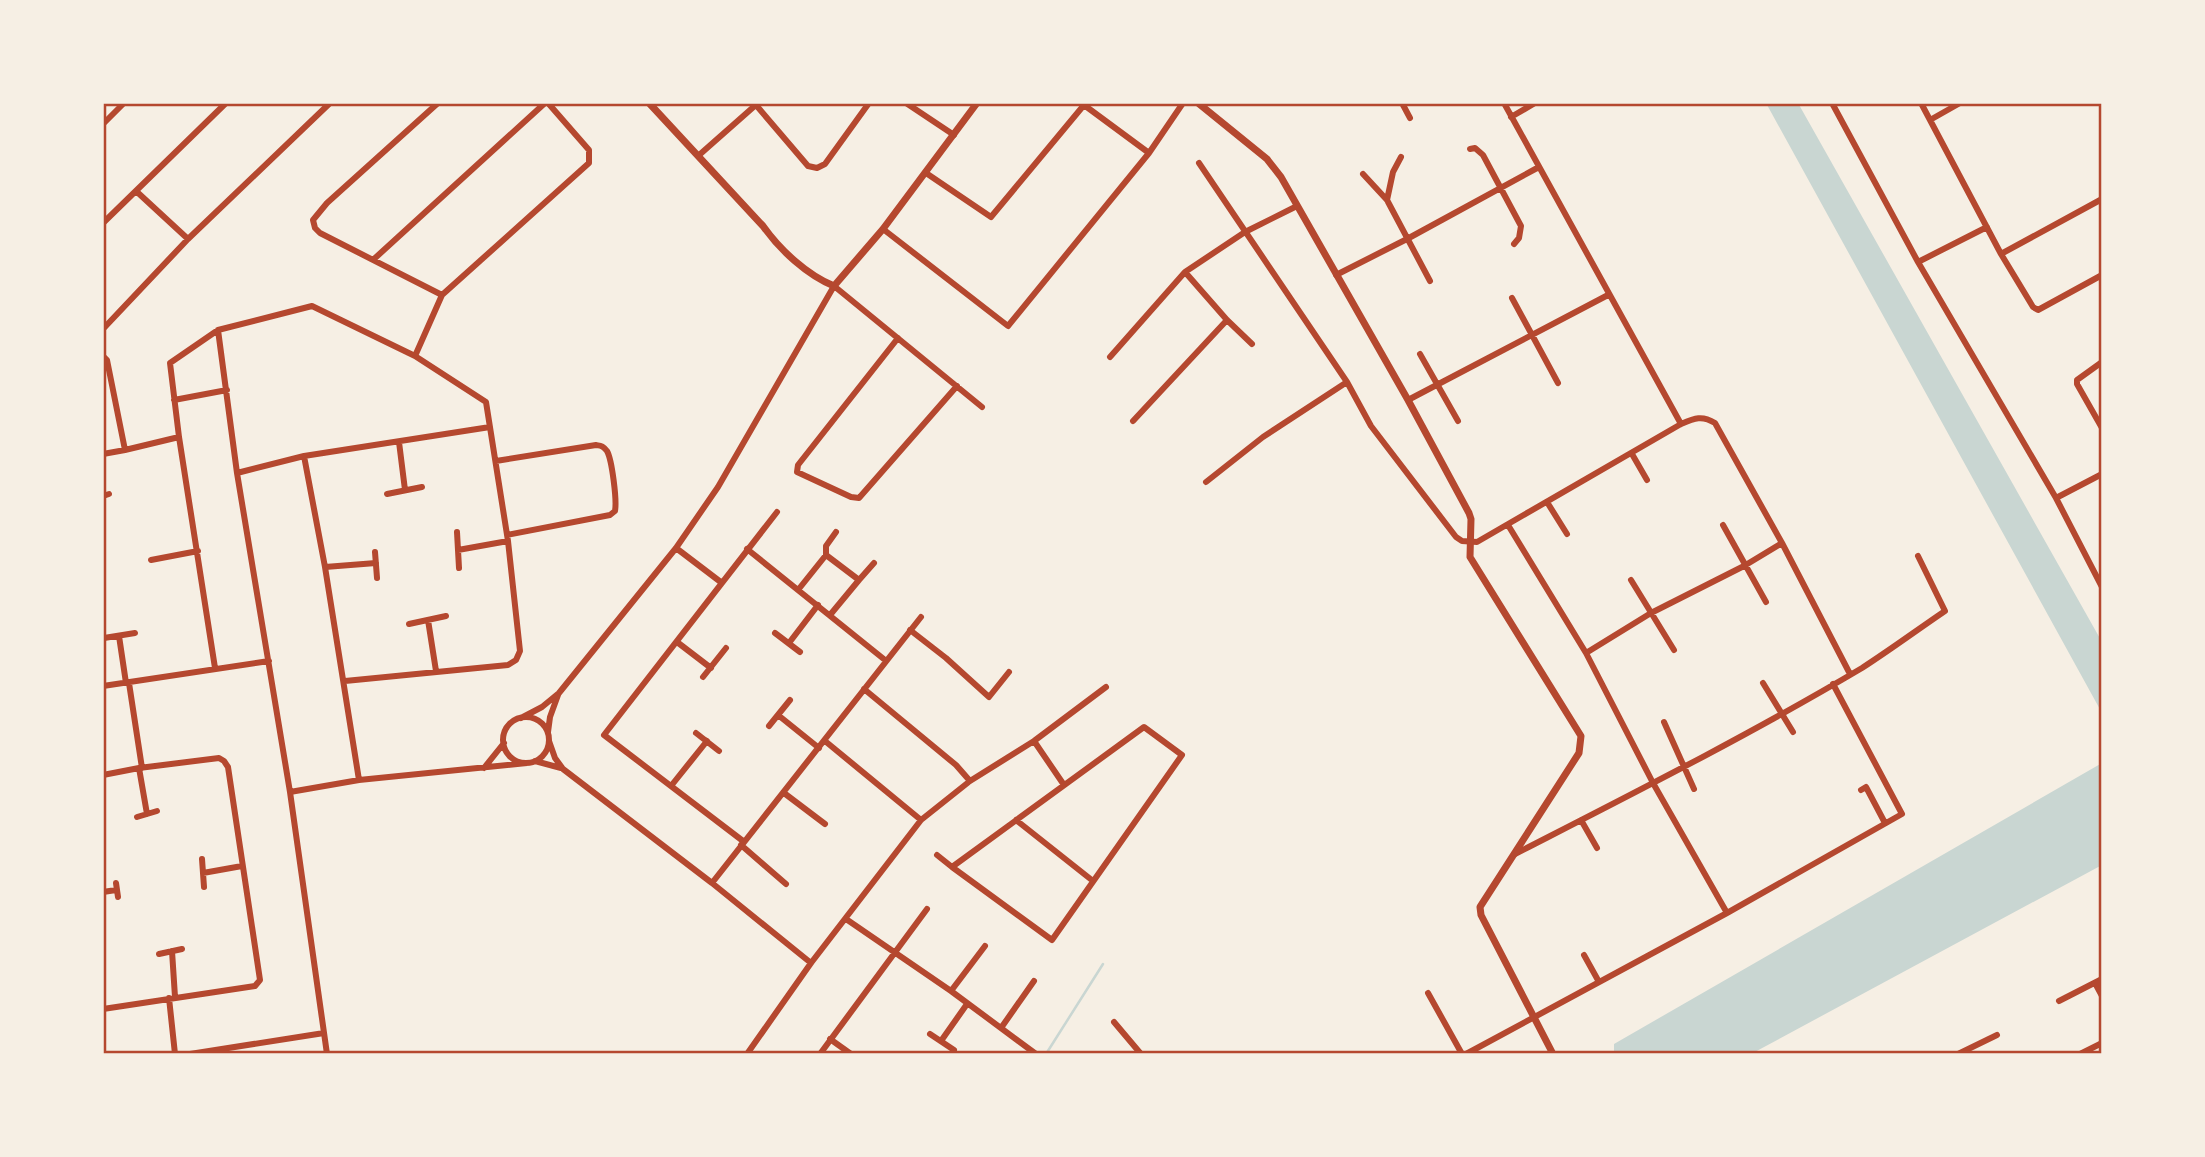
<svg xmlns="http://www.w3.org/2000/svg" width="2205" height="1157" font-family="Barlow,sans-serif">
<rect width="100%" height="100%" fill="#f6efe4"/>
<path fill="#c9d6d2" d="M 1766,103 L 1798,103 L 2102,642 L 2102,713 Z
M 2102,763 L 2102,865 L 1751,1054 L 1614,1054 L 1614,1044 Z"/>
<g fill="none" stroke-linecap="round" stroke-linejoin="round">
<path stroke="#c9d6d2" stroke-width="2.5" d="M 1046,1054 L 1103,964"/>
<path stroke="#b5482f" stroke-width="6" d="M 438,103 L 327,203 L 313,220 L 315,228 L 320,233 L 442,295
M 906,103 L 954,135
M 1402,103 L 1410,118
M 1504,103 L 1681,424
M 1832,103 L 1918,262 L 2056,498 L 2102,587
M 1921,103 L 2001,254 L 2033,307 L 2038,310 L 2102,275
M 756,105 L 808,166 L 817,168 L 825,164 L 869,103
M 1511,117 L 1535,103
M 1930,120 L 1960,103
M 103,124 L 124,103
M 1470,149 L 1475,148 L 1483,155 L 1521,226 L 1519,238 L 1514,244
M 698,156 L 758,103
M 1199,163 L 1347,382 L 1371,426 L 1456,537 L 1462,541 L 1477,542 L 1681,424 C 1695,418 1702,415 1715,423 L 1782,543 L 1850,674
M 926,173 L 991,217 L 1084,105 L 1149,153
M 1363,174 L 1387,200 L 1430,281
M 136,191 L 188,239
M 1387,200 L 1393,172 L 1401,157
M 103,223 L 226,103
M 883,229 L 1008,326 L 1149,153 L 1183,103
M 2001,254 L 2102,199
M 374,259 L 545,103
M 1918,262 L 1987,227
M 1185,272 L 1227,320 L 1252,344
M 1336,275 L 1407,239 L 1539,167
M 1512,298 L 1558,383
M 103,329 L 188,239 L 330,103
M 218,330 L 237,473 L 290,792 L 327,1054
M 898,338 L 798,465 L 797,472 L 851,497 L 859,498 L 957,386
M 1420,354 L 1458,421
M 103,356 L 107,360 L 125,450 L 179,437
M 415,356 L 442,295 L 589,163 L 589,150 L 548,103
M 1110,357 L 1185,272 L 1245,232 L 1297,206
M 2102,362 L 2077,380 L 2077,384 L 2102,428
M 174,400 L 227,390
M 1408,400 L 1608,295
M 1133,421 L 1227,320
M 399,442 L 405,490
M 103,454 L 125,450
M 1632,454 L 1647,480
M 304,456 L 325,567 L 359,780
M 496,461 L 596,445 C 602,446 603,446 607,451 C 612,460 617,500 615,511 L 610,515 L 507,535
M 237,473 L 304,456 L 490,427
M 1206,482 L 1263,437 L 1347,382
M 387,494 L 422,487
M 103,496 L 109,494
M 2056,498 L 2102,474
M 1547,502 L 1567,534
M 1508,525 L 1586,653 L 1653,783 L 1727,913
M 1723,525 L 1766,602
M 457,532 L 459,568
M 676,548 L 722,583
M 747,549 L 885,660
M 458,550 L 508,541
M 375,552 L 377,578
M 826,555 L 826,546 L 836,532
M 151,560 L 198,551
M 325,567 L 376,563
M 859,580 L 874,563
M 1631,580 L 1674,650
M 798,590 L 826,555 L 859,580 L 830,615
M 428,620 L 436,671
M 409,624 L 446,616
M 910,630 L 946,658 L 989,697 L 1009,672
M 775,633 L 800,652
M 119,636 L 126,683
M 104,638 L 135,633
M 677,642 L 711,668
M 789,643 L 818,605
M 1586,653 L 1651,613 L 1744,566 L 1782,543
M 215,668 L 179,437 L 170,363 L 218,330 L 312,306 L 415,356 L 486,402 L 508,541 L 520,651 L 516,660 L 508,665 L 345,681
M 703,677 L 726,648
M 129,683 L 142,768
M 1763,683 L 1793,732
M 103,686 L 269,661
M 864,689 L 956,765 L 970,781
M 778,715 L 819,748
M503 740a23 23 0 1 1 46 0a23 23 0 1 1-46 0Z
M 521,718 L 542,707 L 559,693 L 676,548 L 718,487 L 834,286 L 982,407
M 1664,722 L 1694,789
M 769,726 L 790,700
M 548,732 L 550,717 L 558,695
M 696,733 L 719,751
M 549,741 L 555,758 L 563,769 L 712,883 L 811,963
M 825,741 L 921,820
M 1034,741 L 1064,785
M 535,761 L 561,768
M 139,768 L 147,814
M 484,768 L 504,743
M 103,775 L 139,768 L 219,758 L 224,761 L 228,767 L 260,980 L 255,986 L 103,1009
M 671,786 L 707,741
M 1861,790 L 1866,787 L 1885,823
M 290,792 L 359,780 L 527,763
M 784,793 L 825,824
M 137,817 L 157,811
M 1016,820 L 1093,881
M 1581,820 L 1597,848
M 743,841 L 604,735 L 777,512
M 741,845 L 786,884
M 1515,854 C 1632,794 1749,735 1862,668 C 1890,650 1917,630 1945,611 L 1918,556
M 937,855 L 952,867 L 1052,940 L 1182,755 L 1144,727 L 952,867
M 202,859 L 204,887
M 203,873 L 242,866
M 116,883 L 118,897
M 712,883 L 921,617
M 103,892 L 116,890
M 846,919 L 951,991 L 1036,1054
M 172,951 L 175,997
M 159,954 L 182,949
M 1584,955 L 1599,982
M 2095,983 L 2102,996
M 951,991 L 985,946
M 1428,993 L 1462,1054
M 169,998 L 175,1054
M 2059,1001 L 2102,979
M 1114,1022 L 1141,1054
M 1001,1028 L 1034,981
M 930,1034 L 954,1050
M 830,1039 L 851,1054
M 941,1041 L 967,1004
M 190,1054 L 324,1033
M 747,1054 L 811,963 L 921,820 L 970,781 L 1034,741 L 1106,687
M 820,1054 L 927,909
M 1466,1054 L 1727,913 L 1902,814 L 1833,684
M 1958,1054 L 1997,1035
M 2080,1054 L 2102,1043"/>
<path stroke="#b5482f" stroke-width="7" d="M 649,103 L 763,226 C 780,250 807,275 834,286 L 883,229 L 977,103
M 1198,103 L 1267,159 L 1281,177 L 1408,400 L 1469,513 L 1471,519 L 1470,557 L 1581,736 L 1579,753 L 1480,907 L 1481,915 L 1553,1054"/>
</g>
<rect width="2205" height="1157" fill="none" stroke="#f6efe4" stroke-width="210"/>
<rect x="105" y="105" width="1995" height="947" fill="none" stroke="#b5482f" stroke-width="2.5"/>
</svg>
